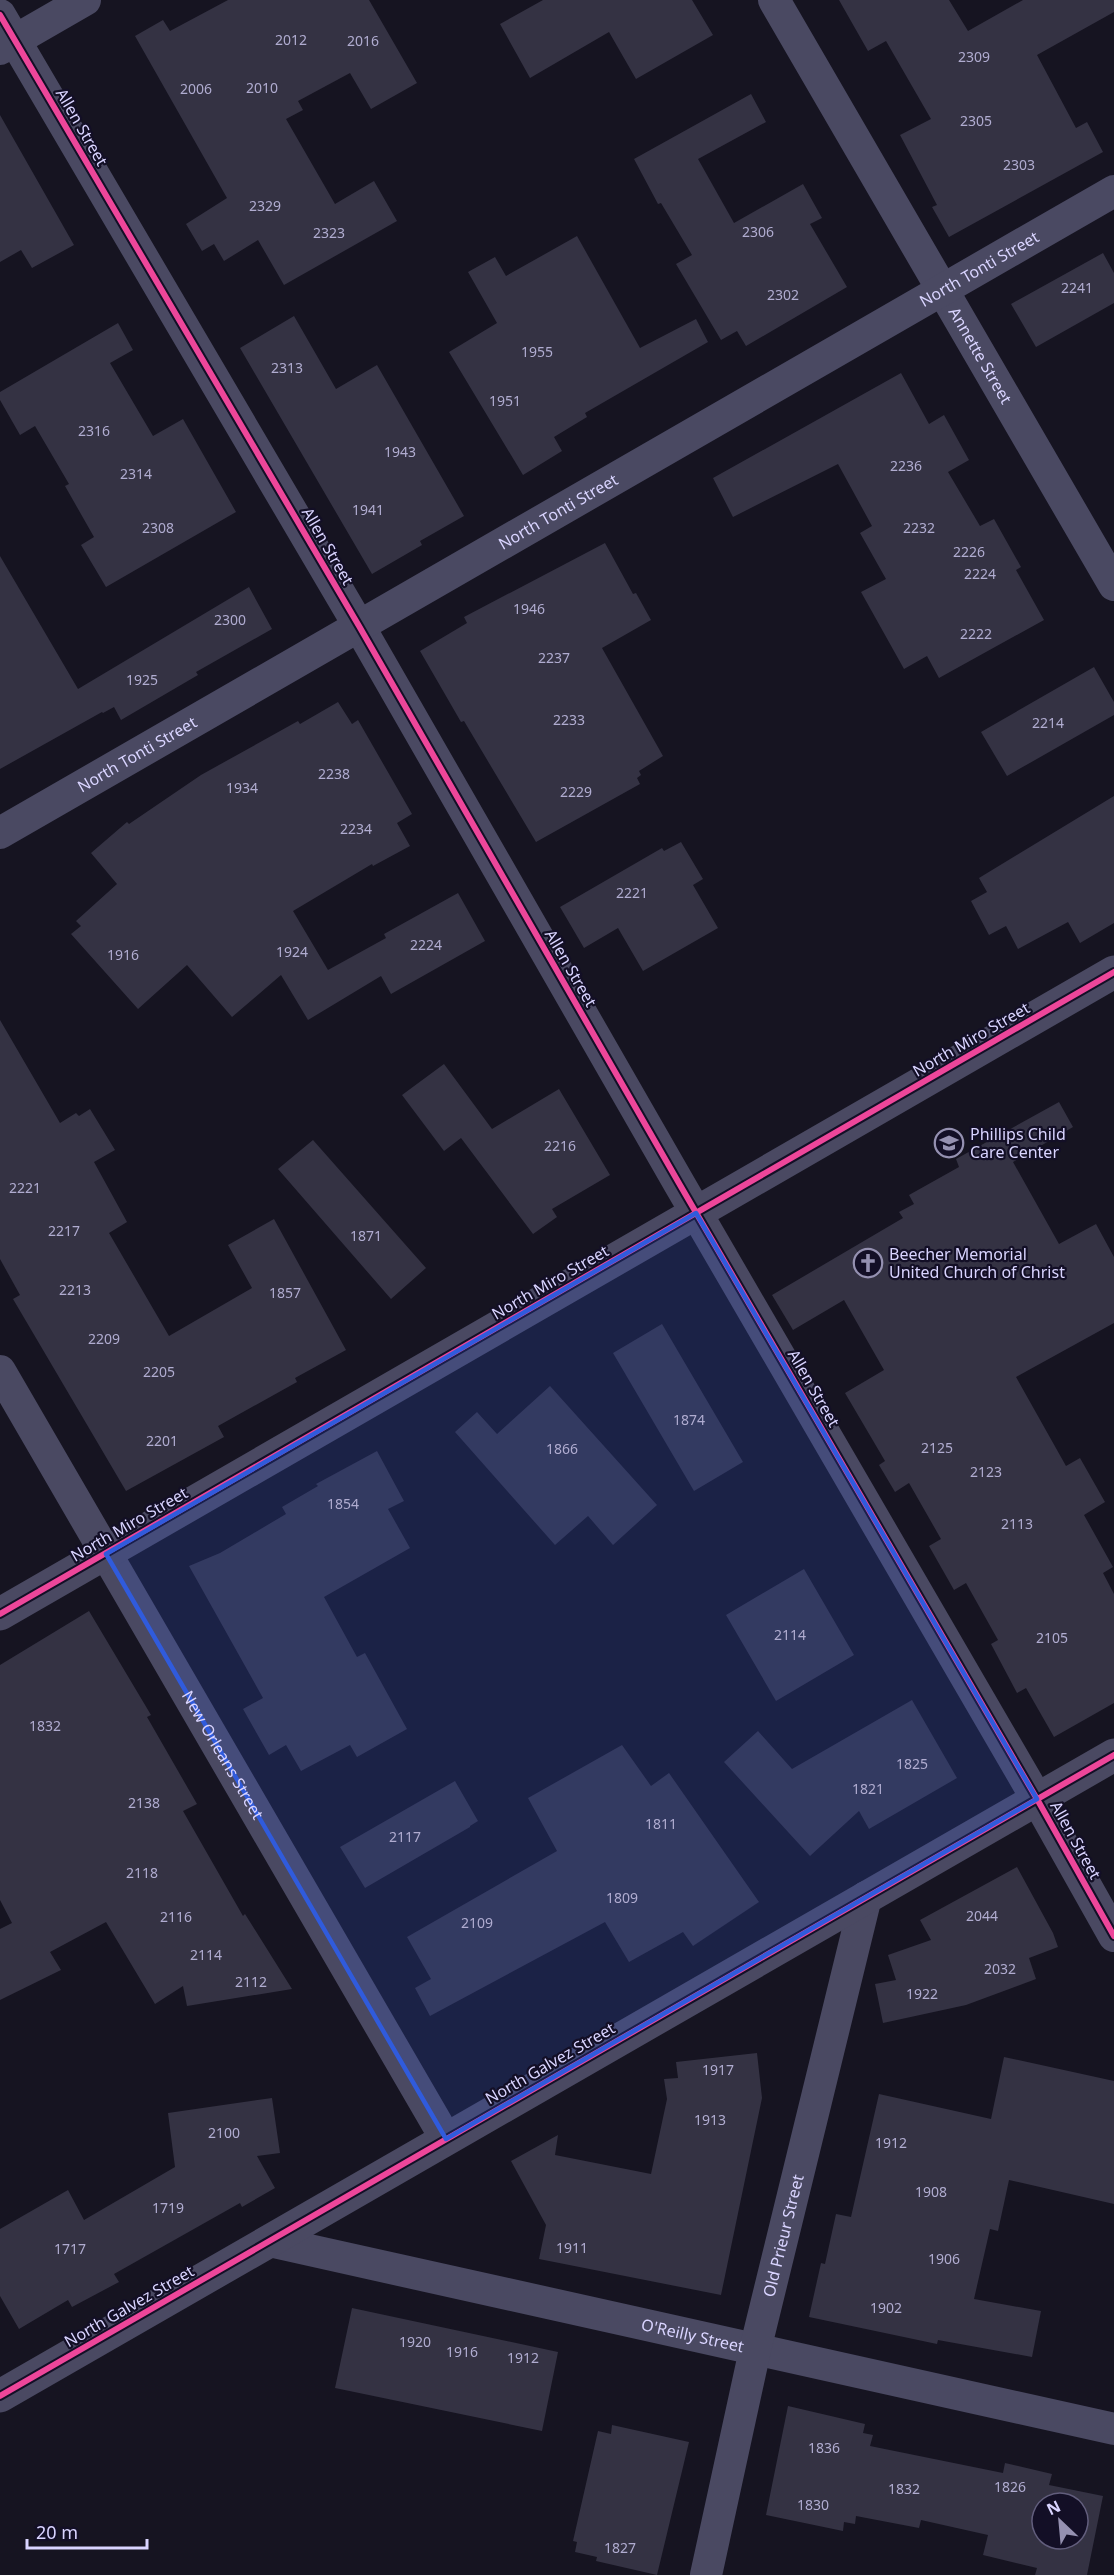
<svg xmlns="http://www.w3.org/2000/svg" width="1114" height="2575" font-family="'Noto Sans',sans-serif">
<rect width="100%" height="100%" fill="#161421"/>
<path fill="#343243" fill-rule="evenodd" d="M 228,0 L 369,0 L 417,83 L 371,109 L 350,73 L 298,101 L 303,110 L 286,119 L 335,204 L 374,181 L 397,221 L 284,285 L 258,240 L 224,261 L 214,244 L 202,251 L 186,224 L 227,198 L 135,36 L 163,20 L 170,31 Z
M 543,0 L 692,0 L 713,35 L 636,79 L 609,32 L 530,78 L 500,24 Z
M 839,0 L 949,0 L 968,31 L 1023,0 L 1114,0 L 1114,12 L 1037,55 L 1076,128 L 1087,122 L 1103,152 L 949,237 L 932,207 L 937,205 L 900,135 L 931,119 L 886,41 L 868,51 Z
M 751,94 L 766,122 L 698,159 L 734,223 L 803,184 L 822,218 L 810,224 L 847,287 L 746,346 L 737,331 L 721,340 L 676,264 L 692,255 L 661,203 L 658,204 L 634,159 Z
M 0,115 L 74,245 L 32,268 L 21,250 L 0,262 Z
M 577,236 L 640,348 L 696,319 L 708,342 L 585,413 L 587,417 L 554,437 L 562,451 L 523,475 L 449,352 L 497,323 L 468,272 L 495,257 L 506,276 Z
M 1103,253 L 1114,273 L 1114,303 L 1036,347 L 1011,304 Z
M 294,316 L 336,389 L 377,365 L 464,516 L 420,541 L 422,545 L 372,574 L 240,348 Z
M 118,323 L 133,350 L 110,363 L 153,436 L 183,419 L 236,512 L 106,587 L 81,545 L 94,537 L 65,486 L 69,484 L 35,426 L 20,435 L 0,400 L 0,392 Z
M 901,373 L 929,424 L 944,415 L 969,460 L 948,472 L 980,526 L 994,519 L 1021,567 L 1016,570 L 1044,620 L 939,678 L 927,656 L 904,669 L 861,592 L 886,579 L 860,533 L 872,526 L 838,464 L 733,517 L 713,478 Z
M 605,543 L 633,594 L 636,593 L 651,620 L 602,648 L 663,756 L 639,771 L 641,775 L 637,778 L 640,784 L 536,842 L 464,721 L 461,722 L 420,651 L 467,623 L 464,617 Z
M 0,556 L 78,689 L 249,587 L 272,629 L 196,672 L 198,675 L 121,720 L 114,707 L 103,713 L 102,712 L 0,769 Z
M 1094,667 L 1114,702 L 1114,715 L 1007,776 L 981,732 Z
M 338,702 L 352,724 L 358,720 L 412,814 L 397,823 L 410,846 L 373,866 L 372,864 L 293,911 L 328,970 L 386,938 L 384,934 L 458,893 L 485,941 L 391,994 L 381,976 L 308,1020 L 281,975 L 232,1017 L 187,965 L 138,1009 L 71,934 L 81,926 L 76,921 L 117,884 L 91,853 L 127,822 L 129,824 L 201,775 L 298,721 L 300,724 Z
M 1114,796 L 1114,923 L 1080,943 L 1068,922 L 1018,949 L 1006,926 L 989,935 L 971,901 L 987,892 L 979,878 Z
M 681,842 L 703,879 L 693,885 L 718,928 L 643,971 L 618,928 L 584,948 L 560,907 L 662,848 L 664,851 Z
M 0,1020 L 60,1123 L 76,1113 L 79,1116 L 90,1109 L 115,1150 L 94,1162 L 127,1222 L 109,1233 L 169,1336 L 252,1288 L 228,1245 L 274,1219 L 346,1350 L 295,1378 L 297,1382 L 218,1426 L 224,1437 L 126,1491 L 13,1299 L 20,1295 L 0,1259 Z
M 444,1064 L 492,1129 L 559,1089 L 610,1175 L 552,1209 L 557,1217 L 533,1234 L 461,1138 L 444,1151 L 402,1095 Z
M 1059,1102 L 1073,1127 L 1013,1162 L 1059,1244 L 1096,1224 L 1114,1257 L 1114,1323 L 1016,1377 L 1066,1466 L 1080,1458 L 1105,1502 L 1084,1515 L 1113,1567 L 1103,1573 L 1114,1594 L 1114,1703 L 1054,1737 L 1026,1688 L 1017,1693 L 991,1644 L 998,1640 L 966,1583 L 954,1590 L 929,1546 L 941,1539 L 909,1483 L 895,1492 L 879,1465 L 885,1461 L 845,1393 L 884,1370 L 844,1300 L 793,1330 L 772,1295 L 903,1218 L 899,1212 L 914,1204 L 909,1195 L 959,1167 L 956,1159 Z
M 313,1140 L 426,1268 L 391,1299 L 278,1169 Z
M 662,1324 L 743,1462 L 694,1491 L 613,1353 Z
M 550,1386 L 657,1505 L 613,1545 L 588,1516 L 555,1545 L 455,1432 L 477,1412 L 497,1434 Z
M 377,1451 L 404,1501 L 388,1509 L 410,1548 L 324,1597 L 357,1657 L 365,1653 L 407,1729 L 357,1757 L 350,1745 L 301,1771 L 286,1745 L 269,1755 L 243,1709 L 263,1698 L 189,1566 L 220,1553 L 286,1514 L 282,1507 L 318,1486 L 316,1484 Z
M 804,1569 L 854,1655 L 776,1701 L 726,1615 Z
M 89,1611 L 151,1715 L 147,1717 L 197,1804 L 183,1811 L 243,1916 L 245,1914 L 292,1989 L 187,2006 L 183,1986 L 155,2004 L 106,1922 L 50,1952 L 61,1970 L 0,2000 L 0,1929 L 12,1923 L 0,1900 L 0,1665 Z
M 912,1700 L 957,1778 L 869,1829 L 859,1811 L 810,1856 L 724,1762 L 758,1731 L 792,1769 Z
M 622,1745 L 651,1786 L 669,1773 L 759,1902 L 693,1946 L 683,1932 L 629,1962 L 605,1922 L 430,2016 L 415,1988 L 431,1979 L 407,1937 L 557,1851 L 528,1798 Z
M 455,1781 L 478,1821 L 470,1826 L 470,1827 L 365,1888 L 340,1847 Z
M 1017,1867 L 1053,1933 L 1058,1947 L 1029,1958 L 1036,1979 L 966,2005 L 883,2023 L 875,1984 L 896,1980 L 888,1955 L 931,1940 L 920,1920 Z
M 757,2053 L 762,2098 L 721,2295 L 539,2259 L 546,2225 L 511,2161 L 558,2135 L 555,2155 L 651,2174 L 667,2099 L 664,2079 L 678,2078 L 676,2062 Z
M 1004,2057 L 1114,2081 L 1114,2204 L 1009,2180 L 998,2231 L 990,2229 L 974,2299 L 1041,2311 L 1032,2357 L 938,2340 L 937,2344 L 809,2317 L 821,2263 L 825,2264 L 836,2214 L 851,2217 L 879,2094 L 991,2119 Z
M 272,2098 L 280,2153 L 257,2156 L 275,2188 L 242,2207 L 240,2203 L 114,2274 L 119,2282 L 72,2307 L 68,2300 L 19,2329 L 0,2296 L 0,2229 L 68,2190 L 84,2220 L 175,2167 L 168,2113 Z
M 352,2308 L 558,2352 L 542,2431 L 335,2388 Z
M 788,2406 L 865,2424 L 863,2433 L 873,2435 L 870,2446 L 1003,2473 L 1005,2463 L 1052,2474 L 1049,2485 L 1103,2496 L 1087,2575 L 1035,2575 L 1037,2568 L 983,2555 L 988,2535 L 921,2520 L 919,2528 L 856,2516 L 855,2524 L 844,2522 L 843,2531 L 766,2515 ZM 1042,2503 L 1078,2503 L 1078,2539 L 1042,2539 Z
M 612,2425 L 689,2442 L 657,2575 L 596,2561 L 597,2557 L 575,2552 L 577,2542 L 573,2541 L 598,2431 L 611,2434 Z"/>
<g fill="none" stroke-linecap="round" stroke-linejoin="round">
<g stroke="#4a4962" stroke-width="32">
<path id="s1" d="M 774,0 L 1114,585"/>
<path d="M 0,15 L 359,626 L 680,1185 L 1037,1799 L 1114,1936"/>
<path d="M 0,49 L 85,0"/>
<path id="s2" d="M 0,833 L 1114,191"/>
<path id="s3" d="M 0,1371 L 446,2139"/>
<path id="s4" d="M 269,2241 L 1114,2429"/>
<path id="s5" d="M 706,2575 L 755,2350 L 866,1897"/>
</g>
<path stroke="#4a4962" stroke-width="33" d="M 0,1614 L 1114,972
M 0,2396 L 1114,1755"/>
<g stroke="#130f26" stroke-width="10">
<path id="cycleway" d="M 0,15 L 359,626 L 680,1185 L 1037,1799 L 1114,1936
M 0,1614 L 1114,972
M 0,2396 L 1114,1755"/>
</g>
<use href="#cycleway" stroke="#ed469a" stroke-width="6"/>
</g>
<path fill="#305bdc" fill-opacity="0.2" stroke="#305bdc" stroke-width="4.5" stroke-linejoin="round" d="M 696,1213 L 1037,1799 L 446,2139 L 106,1554 Z"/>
<defs>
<g id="school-ring" transform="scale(1.5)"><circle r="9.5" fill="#130f26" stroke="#9591b1" stroke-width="1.5"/><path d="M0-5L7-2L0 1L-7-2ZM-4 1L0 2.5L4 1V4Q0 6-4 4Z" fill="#9591b1"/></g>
<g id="church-ring" transform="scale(1.5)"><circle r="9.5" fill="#130f26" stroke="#9591b1" stroke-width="1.5"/><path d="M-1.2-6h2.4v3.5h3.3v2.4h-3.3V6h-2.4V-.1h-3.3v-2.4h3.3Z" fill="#9591b1"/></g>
</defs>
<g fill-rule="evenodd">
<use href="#school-ring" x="949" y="1143"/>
<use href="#church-ring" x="868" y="1263"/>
</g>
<g text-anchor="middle" stroke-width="4.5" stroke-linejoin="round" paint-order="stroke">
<g font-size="14" fill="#b0acd0">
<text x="291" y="45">2012</text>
<text x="363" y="46">2016</text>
<text x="974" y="62">2309</text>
<text x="262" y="93">2010</text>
<text x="196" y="94">2006</text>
<text x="976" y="126">2305</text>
<text x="1019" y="170">2303</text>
<text x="265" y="211">2329</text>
<text x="758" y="237">2306</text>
<text x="329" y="238">2323</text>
<text x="1077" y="293">2241</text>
<text x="783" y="300">2302</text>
<text x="537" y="357">1955</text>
<text x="287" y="373">2313</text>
<text x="505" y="406">1951</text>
<text x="94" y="436">2316</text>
<text x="400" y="457">1943</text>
<text x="906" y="471">2236</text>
<text x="136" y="479">2314</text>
<text x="368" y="515">1941</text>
<text x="158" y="533">2308</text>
<text x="919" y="533">2232</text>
<text x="969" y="557">2226</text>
<text x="980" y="579">2224</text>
<text x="529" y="614">1946</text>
<text x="230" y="625">2300</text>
<text x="976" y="639">2222</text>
<text x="554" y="663">2237</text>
<text x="142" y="685">1925</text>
<text x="569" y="725">2233</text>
<text x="1048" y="728">2214</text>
<text x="334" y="779">2238</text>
<text x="242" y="793">1934</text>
<text x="576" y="797">2229</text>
<text x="356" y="834">2234</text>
<text x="632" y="898">2221</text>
<text x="426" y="950">2224</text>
<text x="292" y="957">1924</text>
<text x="123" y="960">1916</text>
<text x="560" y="1151">2216</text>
<text x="25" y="1193">2221</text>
<text x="64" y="1236">2217</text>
<text x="366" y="1241">1871</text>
<text x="75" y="1295">2213</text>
<text x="285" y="1298">1857</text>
<text x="104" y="1344">2209</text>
<text x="159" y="1377">2205</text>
<text x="689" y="1425">1874</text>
<text x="162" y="1446">2201</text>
<text x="937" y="1453">2125</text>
<text x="562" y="1454">1866</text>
<text x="986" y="1477">2123</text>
<text x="343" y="1509">1854</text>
<text x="1017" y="1529">2113</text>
<text x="790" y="1640">2114</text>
<text x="1052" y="1643">2105</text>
<text x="45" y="1731">1832</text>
<text x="912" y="1769">1825</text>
<text x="868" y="1794">1821</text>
<text x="144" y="1808">2138</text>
<text x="661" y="1829">1811</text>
<text x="405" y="1842">2117</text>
<text x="142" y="1878">2118</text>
<text x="622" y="1903">1809</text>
<text x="982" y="1921">2044</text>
<text x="176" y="1922">2116</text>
<text x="477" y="1928">2109</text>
<text x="206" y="1960">2114</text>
<text x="1000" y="1974">2032</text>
<text x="251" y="1987">2112</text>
<text x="922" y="1999">1922</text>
<text x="718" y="2075">1917</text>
<text x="710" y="2125">1913</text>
<text x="224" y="2138">2100</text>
<text x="891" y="2148">1912</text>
<text x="931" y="2197">1908</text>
<text x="168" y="2213">1719</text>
<text x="572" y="2253">1911</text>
<text x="70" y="2254">1717</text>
<text x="944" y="2264">1906</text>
<text x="886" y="2313">1902</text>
<text x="415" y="2347">1920</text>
<text x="462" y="2357">1916</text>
<text x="523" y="2363">1912</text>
<text x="824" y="2453">1836</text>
<text x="1010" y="2492">1826</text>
<text x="904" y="2494">1832</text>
<text x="813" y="2510">1830</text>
<text x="620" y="2553">1827</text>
</g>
<g font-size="16" fill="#d9d4ff" stroke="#130f26">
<text transform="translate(82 127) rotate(60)" y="6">Allen Street</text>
<text dy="6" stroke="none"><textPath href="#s2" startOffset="1130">North Tonti Street</textPath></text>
<text dy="6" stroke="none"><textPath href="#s1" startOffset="411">Annette Street</textPath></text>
<text dy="6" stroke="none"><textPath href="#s2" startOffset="644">North Tonti Street</textPath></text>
<text transform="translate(328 546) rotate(60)" y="6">Allen Street</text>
<text dy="6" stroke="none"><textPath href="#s2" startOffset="158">North Tonti Street</textPath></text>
<text transform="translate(571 968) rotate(60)" y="6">Allen Street</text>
<text transform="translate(971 1039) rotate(-30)" y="6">North Miro Street</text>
<text transform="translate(550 1282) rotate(-30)" y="6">North Miro Street</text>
<text transform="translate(814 1388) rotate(60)" y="6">Allen Street</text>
<text transform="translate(129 1524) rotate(-30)" y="6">North Miro Street</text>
<text dy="6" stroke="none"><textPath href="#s3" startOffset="444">New Orleans Street</textPath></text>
<text transform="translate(1076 1840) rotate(61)" y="6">Allen Street</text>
<text transform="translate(550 2063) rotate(-30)" y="6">North Galvez Street</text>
<text dy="6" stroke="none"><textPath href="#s5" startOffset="348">Old Prieur Street</textPath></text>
<text transform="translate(129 2306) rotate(-30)" y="6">North Galvez Street</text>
<text dy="6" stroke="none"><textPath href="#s4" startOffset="434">O'Reilly Street</textPath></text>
</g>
<g font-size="16" fill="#d9d4ff" stroke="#130f26" text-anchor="start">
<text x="970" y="1140">Phillips Child<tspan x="970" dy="18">Care Center</tspan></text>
<text x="889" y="1260">Beecher Memorial<tspan x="889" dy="18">United Church of Christ</tspan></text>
</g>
</g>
<g transform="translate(1060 2521) rotate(334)"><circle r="28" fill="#130f26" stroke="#625e7d" stroke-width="1.5"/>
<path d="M0-4.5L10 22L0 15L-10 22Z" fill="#9591b1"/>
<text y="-9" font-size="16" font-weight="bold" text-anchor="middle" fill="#d9d4ff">N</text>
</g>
<path d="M27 2539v9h120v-9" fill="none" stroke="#d9d4ff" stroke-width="3"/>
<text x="36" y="2539" font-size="18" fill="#d9d4ff" stroke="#130f26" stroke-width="4.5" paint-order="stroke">20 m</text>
</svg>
